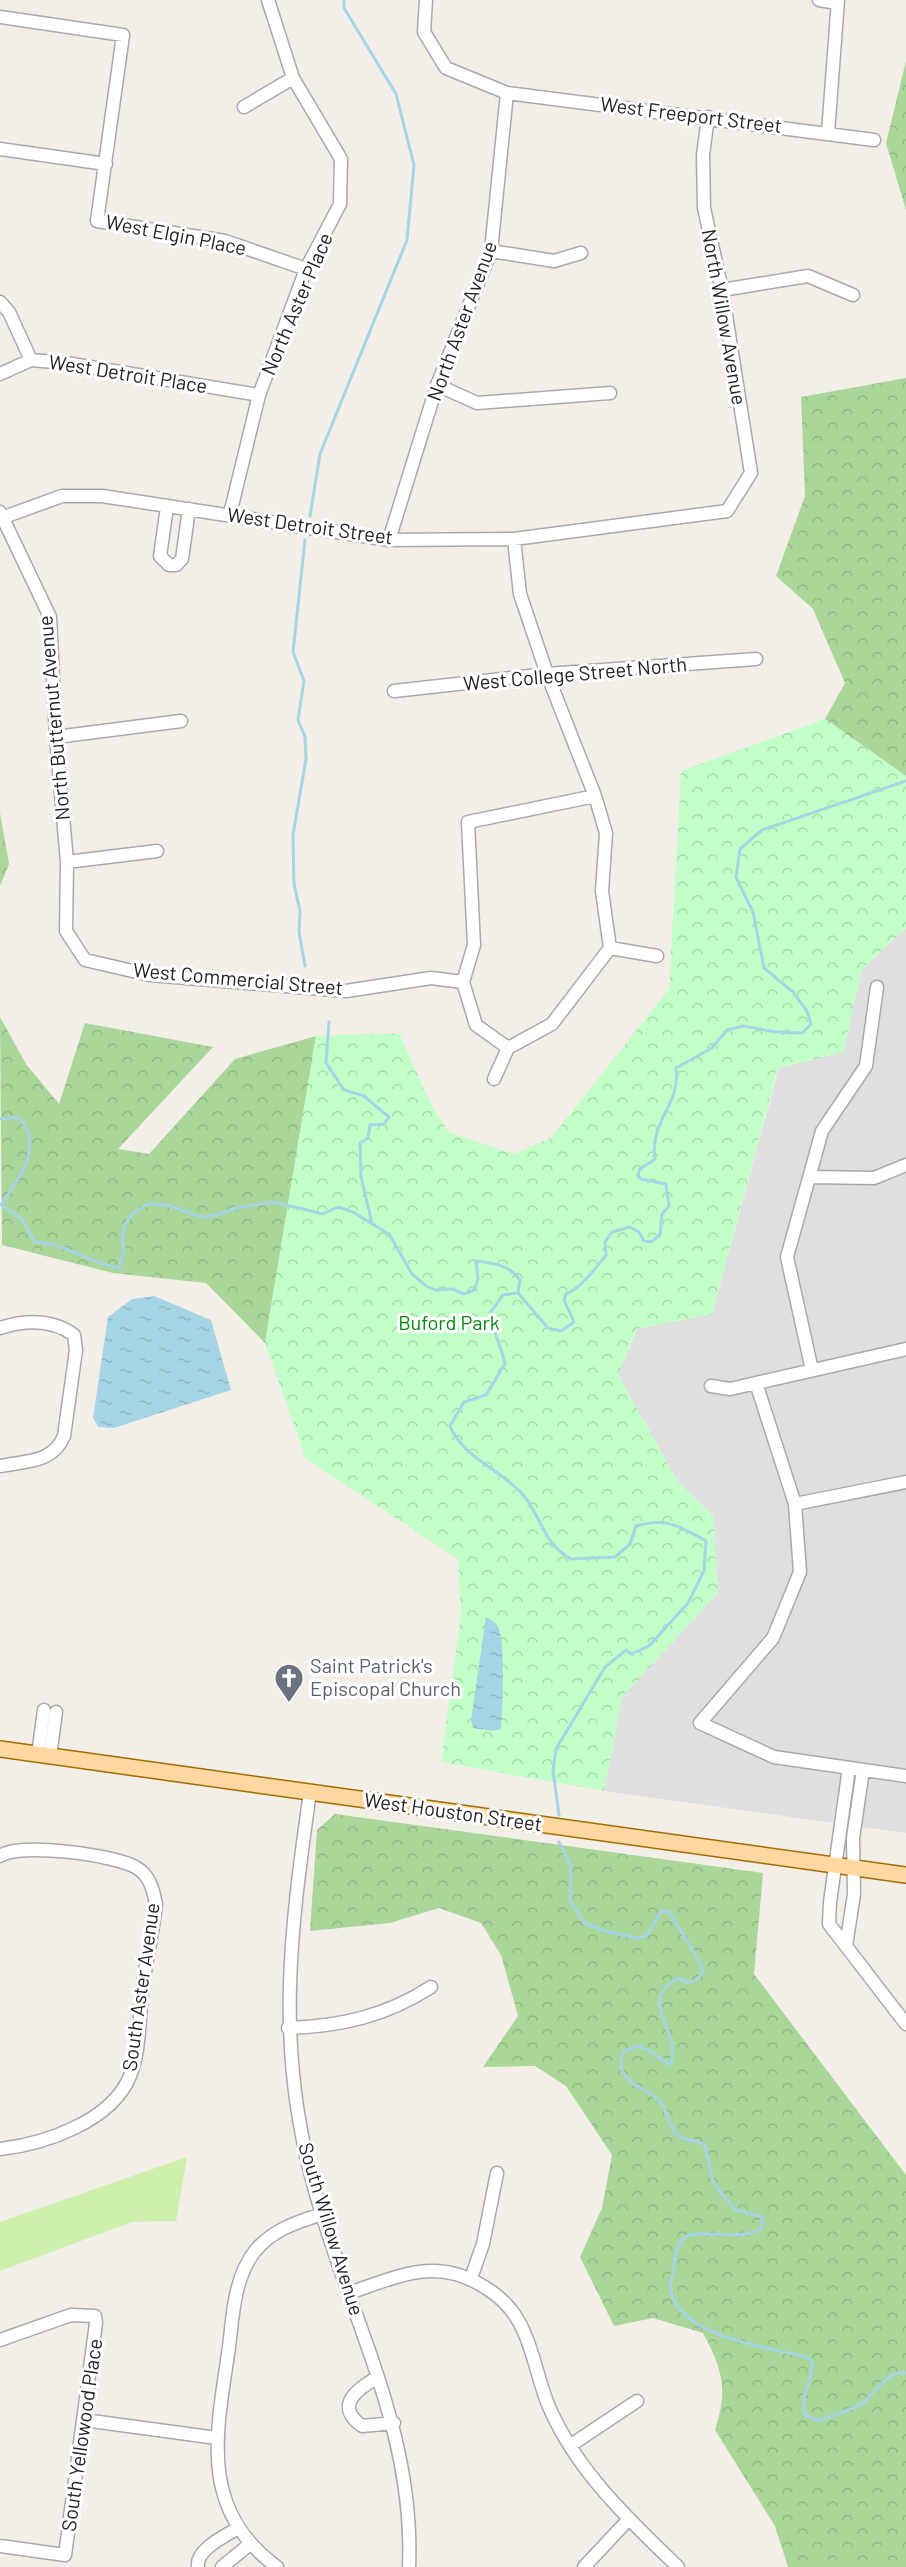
<svg xmlns="http://www.w3.org/2000/svg" width="906" height="2567" font-family="Barlow,sans-serif">
<defs>
<pattern id="forest-crowns" width="20" height="18" patternUnits="userSpaceOnUse" patternTransform="scale(1.5)"><rect width="20" height="18" fill="#aad699"/><path d="M2 6a3 3 0 1 1 6 0M12 15a3 3 0 1 1 6 0" fill="none" stroke="#92b784"/></pattern>
<pattern id="park-crowns" width="20" height="18" patternUnits="userSpaceOnUse" patternTransform="scale(1.5)"><rect width="20" height="18" fill="#c3ffc9"/><path d="M2 6a3 3 0 1 1 6 0M12 15a3 3 0 1 1 6 0" fill="none" stroke="#a7daac"/></pattern>
<pattern id="water-ripples" width="26" height="14" patternUnits="userSpaceOnUse" patternTransform="scale(1.5)"><rect width="26" height="14" fill="#a5d5e4"/><path d="M2 4q2-2 4 0t4 0M15 11q2-2 4 0t4 0" fill="none" stroke="#8eb7c3"/></pattern>
</defs>
<rect width="100%" height="100%" fill="#f3efe8"/>
<path fill="#e0dfdf" d="M 906,928 L 906,1833 L 604,1791 L 622,1697 L 718,1593 L 713,1516 L 678,1482 L 618,1375 L 637,1329 L 712,1314 L 779,1068 L 843,1052 L 862,969 Z"/>
<path fill="#ccf0ab" d="M 187,2157 L 176,2221 L 132,2222 L 0,2271 L 0,2222 Z"/>
<path fill="url(#forest-crowns)" d="M 906,61 L 906,210 L 886,143 Z
M 906,378 L 906,776 L 825,719 L 845,683 L 813,609 L 776,576 L 805,496 L 801,397 Z
M 0,813 L 9,864 L 0,886 Z
M 0,1017 L 26,1064 L 59,1104 L 85,1023 L 213,1047 L 118,1149 L 149,1154 L 235,1059 L 316,1036 L 265,1343 L 206,1283 L 113,1273 L 2,1245 Z
M 335,1814 L 763,1873 L 754,1974 L 906,2175 L 906,2567 L 788,2567 L 775,2526 L 715,2430 C 728,2390 723,2370 703,2333 L 653,2318 L 614,2326 L 580,2257 L 602,2208 L 612,2155 L 566,2086 L 535,2066 L 483,2067 L 518,2016 L 501,1955 L 481,1923 L 439,1908 L 390,1923 L 310,1931 L 317,1830 Z"/>
<path fill="url(#park-crowns)" d="M 825,719 L 906,776 L 906,928 L 862,969 L 843,1052 L 778,1068 L 712,1314 L 637,1329 L 618,1375 L 678,1482 L 713,1516 L 718,1593 L 622,1697 L 604,1791 L 441,1762 L 461,1613 L 458,1559 L 306,1459 L 265,1343 L 316,1036 L 399,1033 L 430,1102 L 448,1132 L 514,1154 L 551,1138 L 669,989 L 681,771 Z"/>
<path fill="url(#water-ripples)" d="M 154,1296 L 211,1320 L 231,1390 L 114,1428 L 98,1427 L 93,1418 L 108,1317 L 132,1299 Z
M 486,1617 C 492,1620 497,1623 499,1629 C 505,1648 503,1707 501,1729 L 492,1731 L 473,1728 L 471,1720 Z"/>
<g fill="none" stroke-linecap="round" stroke-linejoin="round">
<path stroke="#a5d5e4" stroke-width="3" d="M 310,516 L 320,454 L 407,240 L 414,165 L 396,94 L 344,8 L 344,0
M 305,966 L 299,932 L 300,911 L 294,884 L 293,835 L 306,759 L 305,737 L 298,720 L 304,681 L 293,652 L 305,540
M 329,1022 L 326,1063 L 344,1090 L 364,1096 L 389,1117 L 384,1124 L 370,1125 L 368,1138 L 360,1143 L 361,1177 L 372,1223
M 0,1119 L 18,1117 C 46,1144 18,1181 1,1205 L 22,1219 L 35,1242 C 65,1243 89,1263 119,1268 L 124,1250 L 122,1239 L 125,1224 L 134,1212 L 148,1204 L 167,1205 L 201,1217 L 218,1215 L 235,1208 L 274,1202 L 323,1214 L 338,1207 L 353,1212 L 389,1234 L 412,1274 L 426,1286 L 435,1290 L 452,1289 L 464,1294 L 474,1290 L 478,1279 L 476,1261 C 493,1263 510,1265 520,1280 L 518,1293 L 503,1295 L 490,1313 C 493,1332 501,1346 505,1364 L 486,1395 L 464,1402 L 450,1426 C 463,1459 506,1471 527,1500 C 542,1521 545,1545 571,1559 L 615,1557 L 630,1544 L 636,1526 C 667,1517 679,1526 706,1541 L 704,1571 L 688,1603 L 649,1646 L 631,1654 L 626,1650 L 605,1667 L 556,1749 L 553,1771 L 559,1815
M 518,1293 L 548,1328 L 561,1331 L 574,1322 L 564,1300 L 566,1294 C 580,1289 596,1268 606,1255 L 605,1242 L 612,1232 L 630,1227 L 639,1232 L 644,1241 L 651,1242 L 660,1235 L 662,1214 L 669,1206 L 666,1184 L 641,1179 L 638,1175 L 640,1169 L 655,1159 C 650,1118 681,1106 676,1068 L 712,1048 L 727,1030 L 743,1026 L 776,1032 L 802,1033 L 811,1024 L 807,1011 L 793,992 L 764,968 L 753,912 L 736,877 L 740,849 L 762,830 L 906,781
M 559,1842 L 571,1866 L 570,1900 L 584,1923 L 605,1931 L 636,1938 L 646,1936 L 662,1911 L 669,1912 L 700,1962 L 703,1972 L 698,1979 L 689,1983 L 677,1978 C 635,2004 684,2031 670,2065 L 648,2050 L 637,2046 L 623,2052 C 621,2060 619,2067 624,2074 C 633,2088 651,2090 661,2103 C 669,2114 669,2131 682,2138 C 690,2141 697,2140 705,2145 L 713,2182 L 734,2209 L 762,2217 L 761,2229 C 738,2242 700,2227 684,2238 C 675,2244 675,2262 673,2272 C 671,2281 669,2291 673,2299 C 693,2339 767,2347 806,2357 L 812,2361 C 814,2382 799,2392 805,2415 L 819,2421 C 832,2415 852,2411 864,2402 C 877,2391 886,2371 906,2373"/>
<g stroke="#a9a9a9" stroke-width="15">
<path id="minor" d="M 426,0 L 424,32 L 446,68 L 507,93 L 874,140
M 819,0 L 837,3
M 0,17 L 123,35 L 97,221 L 225,241 L 306,269
M 244,107 L 293,78
M 828,133 L 838,0
M 0,149 L 106,164
M 491,251 L 554,261 L 581,253
M 722,290 L 808,276 L 853,295
M 0,302 L 9,312 L 31,360
M 0,374 L 31,360 L 66,363 L 259,395
M 437,385 L 477,403 L 610,393
M 167,507 L 160,556 L 169,565 L 176,565 L 182,559 L 189,509
M 0,512 L 50,617 L 56,737 L 67,862 L 66,931 L 85,960 L 150,975 L 346,991 L 431,978 L 463,982
M 230,514 L 259,395 L 306,269 L 340,204 L 341,159 L 293,78 L 268,0
M 4,517 L 62,496 L 102,496 L 389,540 L 514,539 L 727,511 L 751,473 L 722,290 L 704,208 L 703,155 L 708,117
M 389,540 L 437,385 L 491,251 L 507,93
M 394,691 L 547,674 L 756,659
M 56,737 L 181,721
M 67,862 L 157,851
M 610,948 L 657,956
M 508,1048 L 476,1025 L 463,982 L 474,945 L 468,822 L 595,796
M 494,1079 L 508,1048 L 552,1024 L 610,948 L 602,891 L 606,833 L 595,796 L 547,674 L 520,594 L 514,539
M 811,1177 L 874,1178 L 906,1165
M 0,1328 C 25,1320 52,1319 74,1335 L 76,1350 L 64,1436 C 53,1463 26,1461 0,1466
M 812,1370 L 787,1257 L 822,1131 L 866,1066 L 877,987
M 756,1383 L 795,1504 L 800,1572 L 773,1638 L 700,1723 L 774,1757 L 906,1776
M 711,1386 L 730,1389 L 906,1349
M 795,1504 L 906,1482
M 38,1754 L 44,1710
M 50,1756 L 56,1712
M 849,1768 L 830,1902 L 829,1924 L 906,2024
M 310,1792 C 290,1934 275,2046 314,2187 C 349,2317 415,2429 409,2567
M 0,1856 C 19,1842 117,1855 137,1868 C 150,1876 153,1889 156,1904 C 153,1934 145,1964 142,1994 C 139,2020 140,2052 130,2076 C 112,2121 45,2144 0,2149
M 846,1946 L 854,1894 L 853,1838 L 863,1770
M 288,2028 C 342,2026 386,2016 431,1987
M 471,2278 L 483,2244 L 497,2173
M 349,2293 C 399,2276 437,2256 486,2288 C 504,2299 516,2313 524,2332 C 535,2356 539,2385 550,2409 C 578,2472 629,2520 678,2567
M 0,2340 L 71,2315 L 95,2316 L 96,2323 L 65,2555 L 0,2546
M 378,2377 C 359,2388 333,2405 362,2426 L 394,2423
M 84,2420 L 217,2438
M 571,2445 L 637,2401
M 198,2567 C 195,2550 225,2536 238,2528
M 222,2567 L 250,2544
M 277,2567 C 197,2508 217,2432 229,2347 C 233,2314 234,2278 255,2251 C 272,2230 297,2222 322,2214
M 584,2567 L 629,2519"/>
</g>
<g stroke="#a06d00" stroke-width="18">
<path id="major" d="M 0,1749 L 906,1875"/>
</g>
<use href="#minor" stroke="#fff" stroke-width="12"/>
<use href="#major" stroke="#ffd7a1" stroke-width="15"/>
</g>
<defs>
<g id="church-pin" transform="scale(1.5)"><path d="M0 17L-7.5 6A9.5 9.5 0 1 1 7.5 6Z" fill="#6b7280" stroke="#fff"/><path d="M-1.2-6h2.4v3.5h3.3v2.4h-3.3V6h-2.4V-.1h-3.3v-2.4h3.3Z" fill="#fff"/></g>
</defs>
<g fill-rule="evenodd">
<use href="#church-pin" x="289" y="1678"/>
</g>
<g text-anchor="middle" stroke-width="6" stroke-linejoin="round" paint-order="stroke">
<g font-size="20" fill="#222" stroke="#fff">
<text transform="translate(691 115) rotate(7)" y="7">West Freeport Street</text>
<text transform="translate(176 235) rotate(11)" y="7">West Elgin Place</text>
<text transform="translate(297 304) rotate(-67)" y="7">North Aster Place</text>
<text transform="translate(724 317) rotate(80)" y="7">North Willow Avenue</text>
<text transform="translate(462 321) rotate(-70)" y="7">North Aster Avenue</text>
<text transform="translate(128 374) rotate(9)" y="7">West Detroit Place</text>
<text transform="translate(310 526) rotate(8)" y="7">West Detroit Street</text>
<text transform="translate(575 674) rotate(-5)" y="7">West College Street North</text>
<text transform="translate(54 718) rotate(-95)" y="7">North Butternut Avenue</text>
<text transform="translate(238 979) rotate(5)" y="7">West Commercial Street</text>
<text transform="translate(453 1812) rotate(8)" y="7">West Houston Street</text>
<text transform="translate(141 1987) rotate(-82)" y="7">South Aster Avenue</text>
<text transform="translate(331 2229) rotate(73)" y="7">South Willow Avenue</text>
<text transform="translate(82 2435) rotate(-82)" y="7">South Yellowood Place</text>
</g>
<g font-size="20" fill="#02890e" stroke="#fff">
<text x="449" y="1330">Buford Park</text>
</g>
<g font-size="20" fill="#5b616d" stroke="#fff" text-anchor="start">
<text x="310" y="1673">Saint Patrick's<tspan x="310" dy="23">Episcopal Church</tspan></text>
</g>
</g>
</svg>
